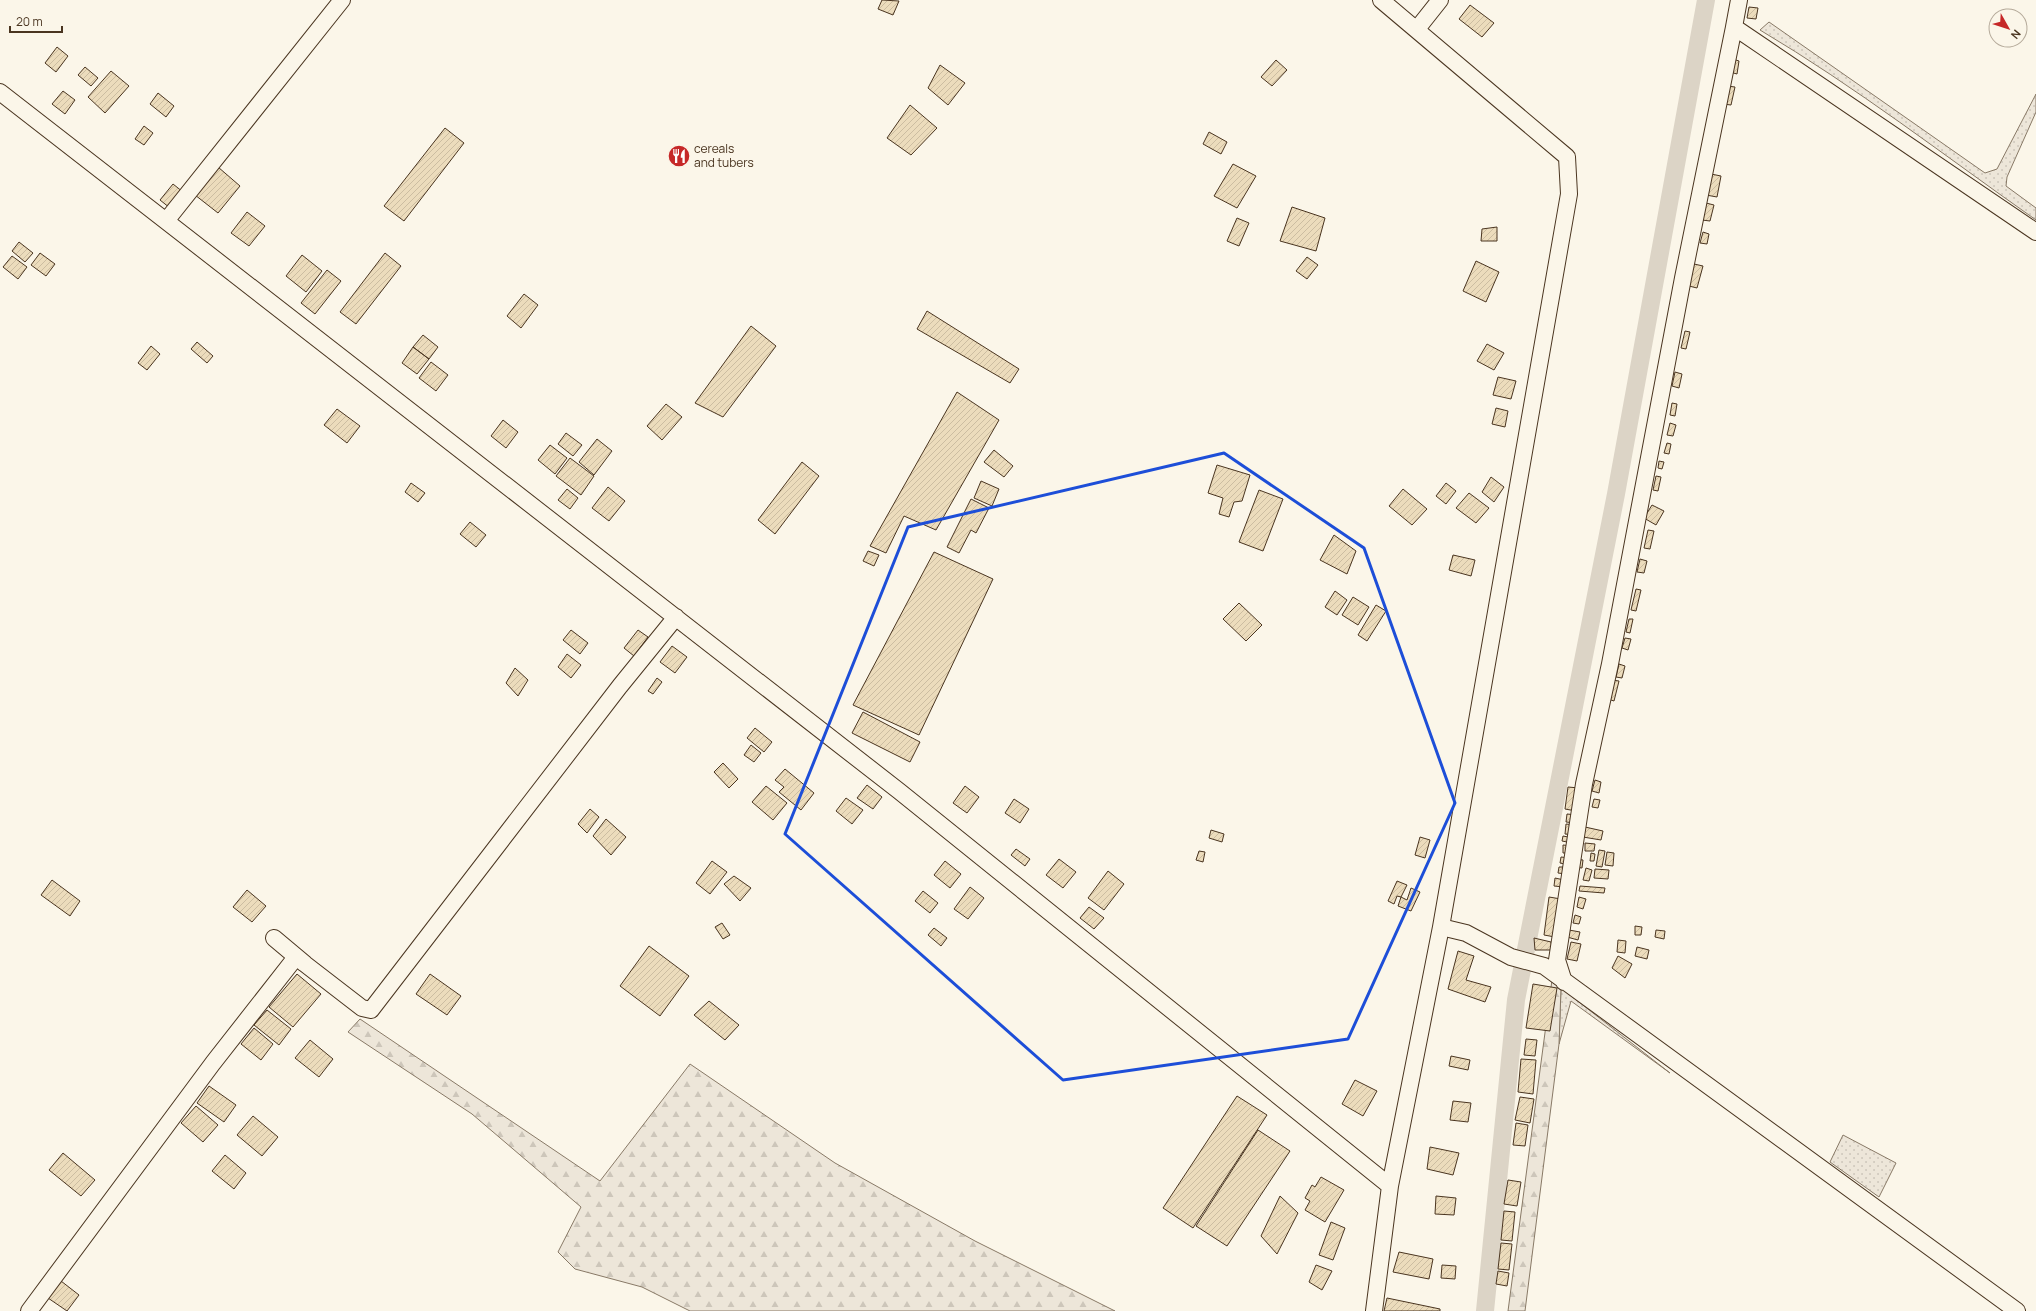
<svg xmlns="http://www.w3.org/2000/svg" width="2036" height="1311" font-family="Manrope,sans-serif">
<defs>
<pattern id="grass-dots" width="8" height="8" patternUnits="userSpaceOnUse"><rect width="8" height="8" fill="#ede6d9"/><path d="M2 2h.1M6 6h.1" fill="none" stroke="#cdc6ba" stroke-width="1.8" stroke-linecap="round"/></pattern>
<pattern id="forest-firs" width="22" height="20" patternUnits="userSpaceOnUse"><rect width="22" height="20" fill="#ede6d9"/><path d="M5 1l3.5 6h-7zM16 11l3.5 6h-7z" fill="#cdc6ba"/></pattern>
<pattern id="building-hatch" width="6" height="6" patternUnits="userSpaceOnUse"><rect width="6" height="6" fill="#ecdcbc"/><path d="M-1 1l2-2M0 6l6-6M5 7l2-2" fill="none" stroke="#ccbda1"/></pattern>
</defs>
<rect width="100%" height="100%" fill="#fbf6e9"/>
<path fill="url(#grass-dots)" stroke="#887966" d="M 1769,22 L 1985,173 L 1997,169 L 2036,94 L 2036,112 L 2007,177 L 2006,186 L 2036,208 L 2036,220 C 1945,156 1856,87 1760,30 Z
M 1561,988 L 1670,1073 L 1571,1001 L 1559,1044 Z
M 1843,1135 L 1896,1163 L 1879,1197 L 1830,1162 Z"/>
<path fill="url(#forest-firs)" stroke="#887966" d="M 1552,980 L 1561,988 L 1559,1044 L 1525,1311 L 1508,1311 Z
M 360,1019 L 600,1181 L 690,1064 L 835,1163 L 975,1241 L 1115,1311 L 690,1311 L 642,1287 L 575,1269 L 558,1252 L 581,1207 L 472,1114 L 348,1032 Z"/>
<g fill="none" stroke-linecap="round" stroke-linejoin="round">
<path stroke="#dcd4c6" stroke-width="18" d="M 1485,1311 L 1516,1000 L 1616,494 L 1706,0"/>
</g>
<path fill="url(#building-hatch)" stroke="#4a3520" d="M 882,0 L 899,1 L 893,15 L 878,9 Z
M 1470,5 L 1494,23 L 1482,37 L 1459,19 Z
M 1749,7 L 1758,8 L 1756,19 L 1747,18 Z
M 57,47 L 68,56 L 56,72 L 45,63 Z
M 1733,59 L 1739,61 L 1737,74 L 1730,72 Z
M 1276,60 L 1287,70 L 1272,86 L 1261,77 Z
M 940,65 L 965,83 L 948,105 L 928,88 Z
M 85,67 L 98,78 L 91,86 L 78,75 Z
M 111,71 L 129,86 L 105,113 L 88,97 Z
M 1727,86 L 1735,87 L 1731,105 L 1723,104 Z
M 63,91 L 75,100 L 65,114 L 52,104 Z
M 158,93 L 174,106 L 166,117 L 150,104 Z
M 910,105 L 937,128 L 911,155 L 887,138 Z
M 144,126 L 153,133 L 144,145 L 135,139 Z
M 445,128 L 464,143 L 404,221 L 384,206 Z
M 1209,132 L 1227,142 L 1221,154 L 1203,144 Z
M 1233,164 L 1256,176 L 1237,208 L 1214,196 Z
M 218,167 L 240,186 L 218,213 L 195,195 Z
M 1711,174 L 1721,176 L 1717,197 L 1706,195 Z
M 173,184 L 183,192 L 170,208 L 160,200 Z
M 1706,203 L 1714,205 L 1710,221 L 1702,220 Z
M 1292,207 L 1325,218 L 1316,251 L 1280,241 Z
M 247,212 L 265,226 L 249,246 L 231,233 Z
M 1237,218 L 1249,223 L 1239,246 L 1227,241 Z
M 1497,227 L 1497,241 L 1481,241 L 1482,229 Z
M 1703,232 L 1709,234 L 1707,244 L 1700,243 Z
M 19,242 L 33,253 L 25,262 L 12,251 Z
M 40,253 L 55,264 L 46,276 L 31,265 Z
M 385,253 L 401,266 L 356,324 L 340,312 Z
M 302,255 L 322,271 L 306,292 L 286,276 Z
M 12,256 L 27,267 L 18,279 L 3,267 Z
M 1307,257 L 1318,265 L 1307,279 L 1296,271 Z
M 1476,261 L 1499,272 L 1486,302 L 1463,291 Z
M 1694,264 L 1703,266 L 1697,288 L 1689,286 Z
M 327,270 L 341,281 L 315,314 L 301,303 Z
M 524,294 L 538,305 L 521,328 L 507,316 Z
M 927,311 L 1019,369 L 1010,383 L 917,329 Z
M 751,326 L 776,346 L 723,417 L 695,403 Z
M 1685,331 L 1690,332 L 1686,349 L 1681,348 Z
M 423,335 L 438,347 L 429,359 L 413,347 Z
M 197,342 L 213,356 L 207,363 L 191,349 Z
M 1487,344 L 1504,353 L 1494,370 L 1477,361 Z
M 151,346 L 160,354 L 147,370 L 138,363 Z
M 413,347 L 429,359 L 417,374 L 402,363 Z
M 431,362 L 448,375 L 436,391 L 419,378 Z
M 1675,372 L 1682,374 L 1679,388 L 1672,386 Z
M 1498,377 L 1516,381 L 1511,399 L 1493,395 Z
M 957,392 L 999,420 L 936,530 L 904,516 L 886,553 L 870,546 Z
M 1672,403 L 1677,404 L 1675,416 L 1670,415 Z
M 666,404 L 682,417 L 662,440 L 647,426 Z
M 1496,408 L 1508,411 L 1505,427 L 1492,424 Z
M 337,409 L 360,426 L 347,443 L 324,425 Z
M 503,420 L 518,432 L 506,448 L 491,436 Z
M 1670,423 L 1676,425 L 1673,436 L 1667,435 Z
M 566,433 L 582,445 L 573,456 L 558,444 Z
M 597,439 L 612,451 L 594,475 L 579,462 Z
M 1667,443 L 1671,444 L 1669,454 L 1664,453 Z
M 550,445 L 567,458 L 555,474 L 538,460 Z
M 994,450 L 1013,466 L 1004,477 L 984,462 Z
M 570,458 L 594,476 L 581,495 L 556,476 Z
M 1659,461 L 1664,462 L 1662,469 L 1658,468 Z
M 802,462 L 819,476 L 775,534 L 758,520 Z
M 1217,465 L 1250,475 L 1242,501 L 1234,502 L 1229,517 L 1219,514 L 1223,498 L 1208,493 Z
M 1656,476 L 1661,477 L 1658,491 L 1653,490 Z
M 1491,477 L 1504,487 L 1494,502 L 1482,492 Z
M 981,481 L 999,489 L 992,506 L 974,498 Z
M 411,483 L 425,493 L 418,502 L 405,492 Z
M 1446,483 L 1456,491 L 1446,504 L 1436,496 Z
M 608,487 L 625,501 L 609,521 L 592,508 Z
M 567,489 L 578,498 L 570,509 L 558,500 Z
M 1403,489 L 1427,509 L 1412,525 L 1389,506 Z
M 1259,490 L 1283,499 L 1263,551 L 1239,542 Z
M 1469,493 L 1489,508 L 1476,523 L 1456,508 Z
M 971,499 L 989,508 L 976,533 L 971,530 L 959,553 L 947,547 Z
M 1652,505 L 1664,511 L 1656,525 L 1644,518 Z
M 470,522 L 486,535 L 476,547 L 460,534 Z
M 1648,530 L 1654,531 L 1650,549 L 1644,548 Z
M 1334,535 L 1356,551 L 1347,574 L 1320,560 Z
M 868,551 L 879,555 L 874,566 L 863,561 Z
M 934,552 L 993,579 L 919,735 L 853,705 Z
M 1453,555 L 1475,560 L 1471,576 L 1449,570 Z
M 1640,559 L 1647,561 L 1644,573 L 1637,572 Z
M 1636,589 L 1641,590 L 1636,611 L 1631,610 Z
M 1335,591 L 1347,600 L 1337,615 L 1325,607 Z
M 1353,597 L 1369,607 L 1358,625 L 1342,615 Z
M 1239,603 L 1262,625 L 1246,641 L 1223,619 Z
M 1376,605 L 1386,611 L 1367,641 L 1358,635 Z
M 1629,619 L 1633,619 L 1630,633 L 1626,632 Z
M 571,630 L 588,643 L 580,654 L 563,640 Z
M 638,630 L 648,637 L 634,656 L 624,648 Z
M 1625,638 L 1631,639 L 1628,650 L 1622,648 Z
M 672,646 L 687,657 L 675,673 L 660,662 Z
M 567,654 L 581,665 L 571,678 L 558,667 Z
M 1619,664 L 1625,666 L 1622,678 L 1616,677 Z
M 515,668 L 528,680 L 518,696 L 506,683 Z
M 657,678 L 662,682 L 653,694 L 648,691 Z
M 1612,680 L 1619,681 L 1614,701 L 1608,699 Z
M 863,712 L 920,742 L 910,762 L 852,733 Z
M 755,728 L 772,742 L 764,752 L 747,738 Z
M 751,745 L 761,753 L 754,762 L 744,755 Z
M 723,763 L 738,779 L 729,788 L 714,772 Z
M 785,769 L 814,793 L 801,810 L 779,792 L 784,787 L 775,780 Z
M 1595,780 L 1601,782 L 1599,793 L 1592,791 Z
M 867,785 L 882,797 L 873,809 L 857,798 Z
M 766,786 L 787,803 L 773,820 L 752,802 Z
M 965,786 L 979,797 L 967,813 L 953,803 Z
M 1568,787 L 1579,788 L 1576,811 L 1565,809 Z
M 846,798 L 863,810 L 852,824 L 836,811 Z
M 1014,799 L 1029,809 L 1020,823 L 1005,813 Z
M 1594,799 L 1600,800 L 1598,808 L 1592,807 Z
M 590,809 L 599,817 L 587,833 L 578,824 Z
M 1567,814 L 1577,815 L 1576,823 L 1566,822 Z
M 606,819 L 626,837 L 611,855 L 593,836 Z
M 1566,824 L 1575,825 L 1574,835 L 1565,834 Z
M 1585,827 L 1603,831 L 1601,840 L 1583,837 Z
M 1211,830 L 1224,834 L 1222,842 L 1209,838 Z
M 1563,836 L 1573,838 L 1572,843 L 1562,841 Z
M 1420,837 L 1430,840 L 1425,858 L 1415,855 Z
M 1585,843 L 1595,844 L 1594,851 L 1585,851 Z
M 1563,845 L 1573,846 L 1573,853 L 1563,853 Z
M 1016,849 L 1030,859 L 1025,866 L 1011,855 Z
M 1599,850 L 1605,851 L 1602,867 L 1596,866 Z
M 1199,851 L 1205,852 L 1203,862 L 1196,860 Z
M 1607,852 L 1614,853 L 1613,866 L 1605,865 Z
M 1591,853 L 1595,854 L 1594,861 L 1590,861 Z
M 1561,857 L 1570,858 L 1569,865 L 1560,863 Z
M 1059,859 L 1076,872 L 1063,888 L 1046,875 Z
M 1576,859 L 1583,860 L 1582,868 L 1575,867 Z
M 712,861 L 727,872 L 710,894 L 696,883 Z
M 945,861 L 961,874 L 950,888 L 934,875 Z
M 1559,867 L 1567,867 L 1566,874 L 1558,873 Z
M 1586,868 L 1592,870 L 1589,881 L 1583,880 Z
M 1595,869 L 1609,870 L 1608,879 L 1594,878 Z
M 1108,871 L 1124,884 L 1104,910 L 1088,898 Z
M 734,876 L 751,888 L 740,901 L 724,884 Z
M 1555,878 L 1564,880 L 1564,887 L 1554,886 Z
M 52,880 L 80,901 L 70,916 L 41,895 Z
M 1397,881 L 1407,885 L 1401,897 L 1397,896 L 1394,904 L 1388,901 Z
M 1580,886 L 1605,888 L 1604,893 L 1579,891 Z
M 970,887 L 984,898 L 968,919 L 954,909 Z
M 1411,888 L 1420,892 L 1411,911 L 1398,906 L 1401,897 L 1407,900 Z
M 247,890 L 266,906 L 252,922 L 233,907 Z
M 923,891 L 938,903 L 930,913 L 915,901 Z
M 1549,897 L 1561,899 L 1555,937 L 1544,935 Z
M 1579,897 L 1586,899 L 1583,909 L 1577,907 Z
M 1089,907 L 1104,918 L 1094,929 L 1080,918 Z
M 1575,915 L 1581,917 L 1579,924 L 1573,923 Z
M 722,923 L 730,935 L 723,939 L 715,927 Z
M 1635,926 L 1642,927 L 1641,935 L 1635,935 Z
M 934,928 L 947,938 L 941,946 L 928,935 Z
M 1569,930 L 1580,932 L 1578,940 L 1567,937 Z
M 1656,930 L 1665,931 L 1664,939 L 1655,937 Z
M 1534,938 L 1551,942 L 1552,950 L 1535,950 Z
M 1618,940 L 1626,941 L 1625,953 L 1617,952 Z
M 1571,942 L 1581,944 L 1577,961 L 1567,959 Z
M 649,946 L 689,976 L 660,1016 L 620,986 Z
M 1637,947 L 1649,950 L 1647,959 L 1635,956 Z
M 1458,951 L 1474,956 L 1466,980 L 1491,987 L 1485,1002 L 1448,989 Z
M 1618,956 L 1632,964 L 1625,978 L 1612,968 Z
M 297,974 L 321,994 L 293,1027 L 269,1007 Z
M 430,974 L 461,996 L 447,1015 L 416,994 Z
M 1533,984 L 1557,988 L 1550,1031 L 1526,1028 Z
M 709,1001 L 739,1025 L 725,1040 L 694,1015 Z
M 267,1010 L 291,1029 L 279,1045 L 254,1025 Z
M 254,1028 L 273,1044 L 261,1060 L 241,1044 Z
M 1526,1039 L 1537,1040 L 1535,1056 L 1524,1055 Z
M 310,1040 L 333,1059 L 319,1077 L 295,1058 Z
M 1451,1056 L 1470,1060 L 1468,1070 L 1449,1066 Z
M 1521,1059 L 1536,1060 L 1533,1094 L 1518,1092 Z
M 1355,1080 L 1377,1091 L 1363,1116 L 1342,1104 Z
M 209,1086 L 236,1105 L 224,1122 L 197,1103 Z
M 1237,1096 L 1267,1115 L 1193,1228 L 1163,1208 Z
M 1520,1097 L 1534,1099 L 1530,1123 L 1515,1120 Z
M 1453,1101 L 1471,1103 L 1468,1122 L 1450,1120 Z
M 196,1106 L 218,1125 L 203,1142 L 181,1123 Z
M 253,1116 L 278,1137 L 262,1156 L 237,1135 Z
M 1516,1123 L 1528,1125 L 1525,1146 L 1513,1145 Z
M 1258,1130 L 1290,1151 L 1227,1246 L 1196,1226 Z
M 1430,1147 L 1459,1153 L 1453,1175 L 1427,1169 Z
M 63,1153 L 95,1180 L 81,1196 L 49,1170 Z
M 225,1155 L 246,1173 L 234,1189 L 212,1171 Z
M 1321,1177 L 1344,1190 L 1325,1222 L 1305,1210 L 1310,1201 L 1305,1198 L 1312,1185 L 1315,1187 Z
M 1508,1180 L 1521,1182 L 1517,1206 L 1504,1204 Z
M 1280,1196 L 1298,1213 L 1277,1254 L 1261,1236 Z
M 1436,1196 L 1456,1198 L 1454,1215 L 1435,1214 Z
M 1504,1211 L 1515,1212 L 1512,1241 L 1501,1240 Z
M 1331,1222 L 1345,1228 L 1333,1260 L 1319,1255 Z
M 1501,1243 L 1512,1244 L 1509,1270 L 1498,1269 Z
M 1399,1252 L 1433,1259 L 1429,1279 L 1393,1272 Z
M 1316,1265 L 1332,1271 L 1322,1290 L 1309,1282 Z
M 1442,1265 L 1456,1266 L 1455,1279 L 1441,1278 Z
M 1498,1271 L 1509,1273 L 1507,1286 L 1496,1284 Z
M 61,1281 L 79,1295 L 67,1311 L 48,1298 Z
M 1387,1298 L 1440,1309 L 1440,1311 L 1384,1311 Z"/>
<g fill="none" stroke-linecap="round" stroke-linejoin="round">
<g stroke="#4a3520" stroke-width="18">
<path id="street" d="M 1739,0 L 1734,27 L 2036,232
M 1417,29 L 1440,0
M 0,92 L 899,791 L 1390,1186
M 166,221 L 342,0
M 1441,927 L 1466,933 L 1511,957 L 1544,966 L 2017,1311
M 274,938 L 305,964 L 362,1008 L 371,1010 L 620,686 L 676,617
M 1564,982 L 1557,960 L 1584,784 L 1610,664 L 1683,278 L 1734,27
M 29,1311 L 213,1063 L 296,957
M 1374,1311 L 1390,1186 L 1441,927 L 1569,194 L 1567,157 L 1381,0"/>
</g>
<use href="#street" stroke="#fbf6e9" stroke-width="16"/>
</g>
<path fill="none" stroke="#1d4ed8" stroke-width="3" stroke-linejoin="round" d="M 1224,453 L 1364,548 L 1455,803 L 1348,1039 L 1063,1080 L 785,834 L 908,527 Z"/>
<defs>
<g id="restaurant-disc" transform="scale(1.15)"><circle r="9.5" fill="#c62828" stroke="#fbf6e9"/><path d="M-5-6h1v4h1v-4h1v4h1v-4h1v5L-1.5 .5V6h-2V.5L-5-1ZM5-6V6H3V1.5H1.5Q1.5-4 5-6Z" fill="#fff"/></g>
</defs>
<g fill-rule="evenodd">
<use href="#restaurant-disc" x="679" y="156"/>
</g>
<g text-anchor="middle" stroke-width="3" stroke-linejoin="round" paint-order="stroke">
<g font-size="12" fill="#4a3520" stroke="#fbf6e9" text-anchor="start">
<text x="694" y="153">cereals<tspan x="694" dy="14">and tubers</tspan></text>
</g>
</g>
<g transform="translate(2008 28) rotate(129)"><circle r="19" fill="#fbf6e9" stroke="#b4a999"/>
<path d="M0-3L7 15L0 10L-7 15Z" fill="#c62828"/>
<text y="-6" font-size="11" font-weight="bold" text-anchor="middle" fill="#4a3520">N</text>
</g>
<path d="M10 26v6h52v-6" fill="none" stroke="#4a3520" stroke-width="2"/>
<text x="16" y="26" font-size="12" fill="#4a3520" stroke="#fbf6e9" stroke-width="3" paint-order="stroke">20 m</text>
</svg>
